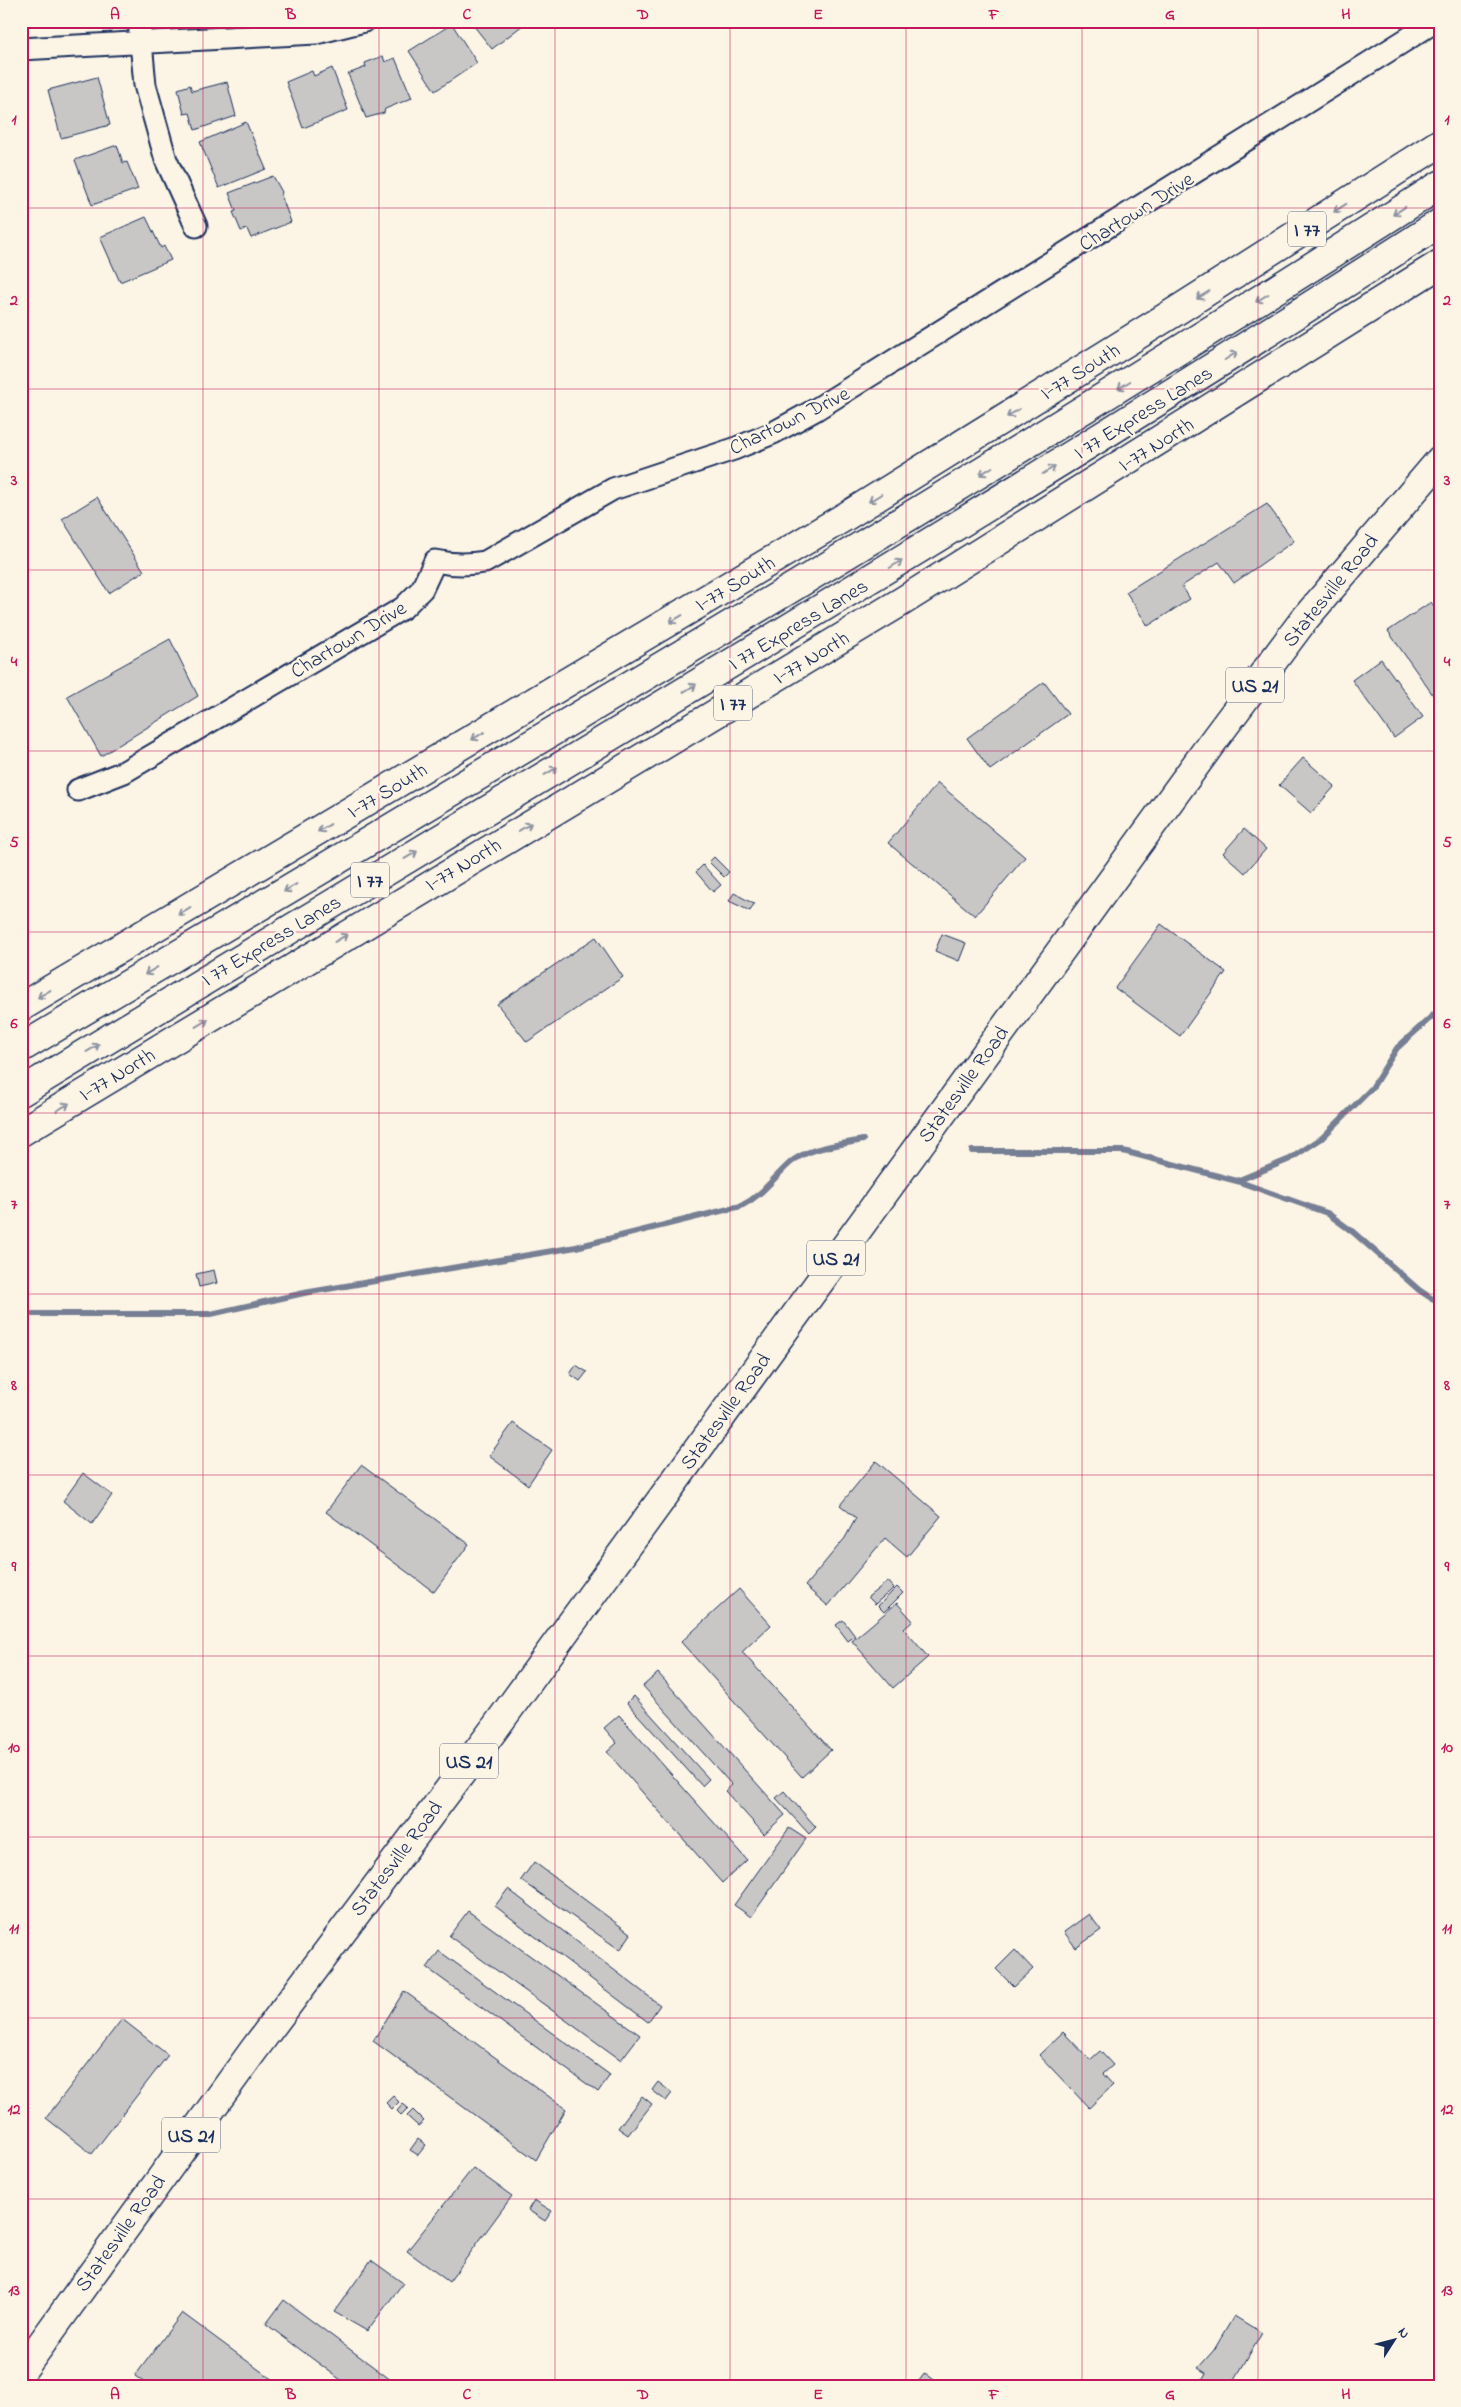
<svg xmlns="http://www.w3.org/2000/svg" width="1461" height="2407" font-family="'Indie Flower',sans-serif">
<rect width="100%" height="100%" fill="#fcf5e5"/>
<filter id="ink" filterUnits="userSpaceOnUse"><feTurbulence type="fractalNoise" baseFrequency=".02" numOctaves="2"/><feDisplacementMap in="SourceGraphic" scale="10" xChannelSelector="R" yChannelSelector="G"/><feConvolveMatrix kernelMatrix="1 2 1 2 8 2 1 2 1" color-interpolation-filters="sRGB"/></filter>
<g filter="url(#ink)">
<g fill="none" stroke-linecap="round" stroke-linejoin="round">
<path stroke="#767f94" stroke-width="6" d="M 972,1151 L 1123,1151 L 1237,1181 L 1327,1213 L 1353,1232 L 1419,1290 L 1440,1304
M 1237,1181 L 1290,1159 L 1322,1138 L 1372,1088 L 1397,1048 L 1440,1009
M 21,1314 L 211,1314 L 304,1293 L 576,1247 L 741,1206 C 762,1196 773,1178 790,1163 C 808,1147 840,1145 863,1140"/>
</g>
<path fill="#c8c7c6" stroke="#1b2f5e" d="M 470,21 L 528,21 L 492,49 Z
M 452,24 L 477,63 L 435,91 L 409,51 Z
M 383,56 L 385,62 L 395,58 L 412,98 L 385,109 L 384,113 L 366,118 L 348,74 L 366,67 L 365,63 Z
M 332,68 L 348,110 L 303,128 L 286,82 L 312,71 L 314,76 Z
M 97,77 L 110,125 L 61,138 L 48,90 Z
M 227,82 L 236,116 L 195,130 L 190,113 L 184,114 L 178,89 L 190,85 L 192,91 Z
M 246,122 L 266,169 L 219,188 L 200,142 Z
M 117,145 L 123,163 L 127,162 L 138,189 L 92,205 L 75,160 Z
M 273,176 L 282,192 L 281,195 L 291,222 L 251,238 L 247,229 L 241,231 L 233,212 L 236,211 L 229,193 Z
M 146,217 L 161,248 L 164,246 L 171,260 L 120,282 L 100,237 Z
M 97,497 L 144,571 L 109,593 L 62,519 Z
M 1267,504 L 1294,541 L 1234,583 L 1219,562 L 1182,586 L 1190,599 L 1148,626 L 1126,592 Z
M 1431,602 L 1440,615 L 1440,705 L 1388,631 Z
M 170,639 L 198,696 L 101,756 L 67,696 Z
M 1381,659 L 1423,717 L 1394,738 L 1352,680 Z
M 1044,682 L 1068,714 L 990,770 L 967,738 Z
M 1303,758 L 1335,786 L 1311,813 L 1279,785 Z
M 938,783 L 1025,857 L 975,916 L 888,843 Z
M 1244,829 L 1266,849 L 1245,873 L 1223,853 Z
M 714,857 L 729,872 L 724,877 L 709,862 Z
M 703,865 L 721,885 L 713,892 L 696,872 Z
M 734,893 L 754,904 L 750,911 L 729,901 Z
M 1161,924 L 1226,972 L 1180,1036 L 1115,988 Z
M 942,934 L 966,943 L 959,961 L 935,951 Z
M 596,937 L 623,977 L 527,1042 L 497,1004 Z
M 214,1270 L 217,1283 L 199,1287 L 196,1274 Z
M 576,1365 L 587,1372 L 580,1381 L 570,1374 Z
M 513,1423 L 552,1450 L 528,1485 L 489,1456 Z
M 876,1461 L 941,1516 L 907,1557 L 885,1538 L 828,1606 L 805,1586 L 845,1538 L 856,1518 L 840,1505 Z
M 361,1465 L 469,1544 L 434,1592 L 326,1512 Z
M 83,1473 L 112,1495 L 92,1524 L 63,1501 Z
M 888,1581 L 894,1588 L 875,1604 L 868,1597 Z
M 897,1587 L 903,1593 L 884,1612 L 878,1606 Z
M 739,1589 L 771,1625 L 742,1652 L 831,1750 L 802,1777 L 681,1642 Z
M 897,1603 L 913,1621 L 904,1629 L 928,1657 L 893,1688 L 852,1641 Z
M 843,1620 L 855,1636 L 848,1641 L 836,1625 Z
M 658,1673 L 785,1815 L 764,1834 L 725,1791 L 732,1785 L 643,1686 Z
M 634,1696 L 709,1779 L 702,1786 L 627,1703 Z
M 619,1715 L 747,1860 L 722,1883 L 607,1752 L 617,1743 L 604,1728 Z
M 784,1791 L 816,1827 L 809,1834 L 776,1798 Z
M 789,1828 L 806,1839 L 751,1917 L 734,1905 Z
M 534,1862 L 631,1934 L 620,1950 L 521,1880 Z
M 508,1889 L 660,2005 L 648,2022 L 495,1906 Z
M 468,1911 L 640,2035 L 621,2060 L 449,1936 Z
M 1089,1914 L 1101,1930 L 1076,1948 L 1064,1932 Z
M 1015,1950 L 1033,1969 L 1014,1987 L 996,1969 Z
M 439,1951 L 610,2075 L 598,2092 L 427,1968 Z
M 404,1991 L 566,2109 L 536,2160 L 373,2041 Z
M 122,2019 L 168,2055 L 92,2154 L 46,2118 Z
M 1063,2032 L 1090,2060 L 1100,2051 L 1113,2065 L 1103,2074 L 1113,2085 L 1089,2108 L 1039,2055 Z
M 658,2082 L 672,2093 L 666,2101 L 652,2090 Z
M 393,2096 L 399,2102 L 392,2109 L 386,2103 Z
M 642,2096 L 652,2104 L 628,2135 L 618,2128 Z
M 403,2104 L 408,2108 L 401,2115 L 397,2111 Z
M 413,2110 L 424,2121 L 418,2126 L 407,2116 Z
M 418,2139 L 426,2145 L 418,2155 L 410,2150 Z
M 473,2168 L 512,2196 L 449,2282 L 407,2251 Z
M 534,2200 L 552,2211 L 545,2221 L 528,2210 Z
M 371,2260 L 403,2283 L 367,2331 L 334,2312 Z
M 284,2300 L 399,2386 L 349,2386 L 266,2324 Z
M 182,2313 L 281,2386 L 149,2386 L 135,2376 Z
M 1234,2316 L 1262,2333 L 1231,2386 L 1206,2386 L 1200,2383 L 1206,2373 L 1198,2368 L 1214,2350 Z
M 925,2373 L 942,2386 L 915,2386 Z"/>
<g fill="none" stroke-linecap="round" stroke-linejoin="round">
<g stroke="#1b2f5e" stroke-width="25">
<path id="minor" d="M 139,21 L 145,85 L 166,160 L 196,226
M 21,49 L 316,33 L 364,21
M 78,790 L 124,772 L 403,608 L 422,589 L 435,561 C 453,565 467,565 485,562 L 613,489 L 734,449 L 773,433 L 815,410 L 1436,21"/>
</g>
<g stroke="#1b2f5e" stroke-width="31">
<path id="primary" d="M 21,2372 L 253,2051 L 495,1728 L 1211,744 L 1303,621 L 1440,460"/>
</g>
<g stroke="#1b2f5e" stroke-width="31">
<path id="motorway" d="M 21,1007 L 848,515 L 1173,313 L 1440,143
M 21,1048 C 497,765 974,484 1440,185
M 21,1092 C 495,804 973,523 1440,223
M 21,1132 L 901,602 L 1440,264"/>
</g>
<use href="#minor" stroke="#fcf5e5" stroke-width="21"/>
<use href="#primary" stroke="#fcf5e5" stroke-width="28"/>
<use href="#motorway" stroke="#fcf5e5" stroke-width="28"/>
</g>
<defs><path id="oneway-shaft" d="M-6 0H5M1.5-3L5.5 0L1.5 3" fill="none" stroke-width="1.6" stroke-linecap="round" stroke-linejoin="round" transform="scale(1.25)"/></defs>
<g stroke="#8c92a2">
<use href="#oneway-shaft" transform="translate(1340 208) rotate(147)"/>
<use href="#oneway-shaft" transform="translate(1399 211) rotate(147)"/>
<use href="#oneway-shaft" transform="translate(1203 295) rotate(148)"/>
<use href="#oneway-shaft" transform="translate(1262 298) rotate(148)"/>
<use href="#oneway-shaft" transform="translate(1231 356) rotate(-32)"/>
<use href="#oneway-shaft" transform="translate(1124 385) rotate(148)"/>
<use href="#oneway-shaft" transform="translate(1013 413) rotate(148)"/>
<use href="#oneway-shaft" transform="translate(1049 470) rotate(-32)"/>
<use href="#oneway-shaft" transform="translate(986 471) rotate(148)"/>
<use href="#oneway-shaft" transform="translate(875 498) rotate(148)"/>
<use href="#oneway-shaft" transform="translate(896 564) rotate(-32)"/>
<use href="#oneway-shaft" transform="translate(676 619) rotate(149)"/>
<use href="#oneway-shaft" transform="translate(690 688) rotate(-31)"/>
<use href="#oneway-shaft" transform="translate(478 736) rotate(149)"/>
<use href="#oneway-shaft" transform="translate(551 771) rotate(-31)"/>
<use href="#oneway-shaft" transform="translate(525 827) rotate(-31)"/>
<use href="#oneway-shaft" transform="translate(324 828) rotate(149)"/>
<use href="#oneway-shaft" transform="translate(411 855) rotate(-31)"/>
<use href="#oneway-shaft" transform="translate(290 888) rotate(149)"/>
<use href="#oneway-shaft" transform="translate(184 911) rotate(149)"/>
<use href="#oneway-shaft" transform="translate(341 938) rotate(-31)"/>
<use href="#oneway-shaft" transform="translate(151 971) rotate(149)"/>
<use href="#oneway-shaft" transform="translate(44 994) rotate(149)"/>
<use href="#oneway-shaft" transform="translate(202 1023) rotate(-31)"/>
<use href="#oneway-shaft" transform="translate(93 1048) rotate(-31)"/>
<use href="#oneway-shaft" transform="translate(63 1107) rotate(-31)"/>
</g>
</g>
<path fill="none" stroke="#c2185b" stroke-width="1" stroke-opacity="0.55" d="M 203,21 L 203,2386M 379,21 L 379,2386M 555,21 L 555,2386M 730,21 L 730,2386M 906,21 L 906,2386M 1082,21 L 1082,2386M 1258,21 L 1258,2386M 21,208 L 1440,208M 21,389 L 1440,389M 21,570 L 1440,570M 21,751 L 1440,751M 21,932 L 1440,932M 21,1113 L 1440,1113M 21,1294 L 1440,1294M 21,1475 L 1440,1475M 21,1656 L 1440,1656M 21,1837 L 1440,1837M 21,2018 L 1440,2018M 21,2199 L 1440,2199"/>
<g text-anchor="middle" stroke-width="4.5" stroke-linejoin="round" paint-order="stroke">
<g fill="#fcf5e5" stroke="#5e6a86" stroke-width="1">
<rect x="1288" y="211.5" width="38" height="35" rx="4"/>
<rect x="1226" y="667.5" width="58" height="35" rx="4"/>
<rect x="714" y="685.5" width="38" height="35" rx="4"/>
<rect x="351" y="862.5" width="38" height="35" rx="4"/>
<rect x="807" y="1240.5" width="58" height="35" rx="4"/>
<rect x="440" y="1743.5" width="58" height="35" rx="4"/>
<rect x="162" y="2117.5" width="58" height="35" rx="4"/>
</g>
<g font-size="20" font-weight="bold" fill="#1b2f5e">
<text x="1307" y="236">I 77</text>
<text x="1255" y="692">US 21</text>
<text x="733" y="710">I 77</text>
<text x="370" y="887">I 77</text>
<text x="836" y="1265">US 21</text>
<text x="469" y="1768">US 21</text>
<text x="191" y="2142">US 21</text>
</g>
<g font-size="21" fill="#1b2f5e" stroke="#fcf5e5">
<text transform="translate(1136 211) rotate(-32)" y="7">Chartown Drive</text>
<text transform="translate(1080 371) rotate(-32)" y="7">I-77 South</text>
<text transform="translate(1143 412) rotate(-32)" y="7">I 77 Express Lanes</text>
<text transform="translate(789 420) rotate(-26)" y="7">Chartown Drive</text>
<text transform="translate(1156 444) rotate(-32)" y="7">I-77 North</text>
<text transform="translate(735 583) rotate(-31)" y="7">I-77 South</text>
<text transform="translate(1330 590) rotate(-51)" y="7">Statesville Road</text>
<text transform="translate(798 624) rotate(-31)" y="7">I 77 Express Lanes</text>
<text transform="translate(348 639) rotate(-31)" y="7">Chartown Drive</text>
<text transform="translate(811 657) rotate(-31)" y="7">I-77 North</text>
<text transform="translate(387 790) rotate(-31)" y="7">I-77 South</text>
<text transform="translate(463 864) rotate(-31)" y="7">I-77 North</text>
<text transform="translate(271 940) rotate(-31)" y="7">I 77 Express Lanes</text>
<text transform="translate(117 1074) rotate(-31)" y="7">I-77 North</text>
<text transform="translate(963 1084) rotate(-54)" y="7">Statesville Road</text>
<text transform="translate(725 1411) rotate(-54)" y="7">Statesville Road</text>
<text transform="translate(396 1858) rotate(-53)" y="7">Statesville Road</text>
<text transform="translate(120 2233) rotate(-54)" y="7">Statesville Road</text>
</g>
</g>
<rect width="1461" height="2407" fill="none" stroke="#fcf5e5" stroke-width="55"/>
<g transform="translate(1394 2340) rotate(54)" stroke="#fcf5e5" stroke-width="4" paint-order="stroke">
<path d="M0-4L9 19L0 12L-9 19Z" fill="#1b2f5e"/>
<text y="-8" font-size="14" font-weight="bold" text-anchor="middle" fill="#1b2f5e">N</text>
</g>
<rect x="28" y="28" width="1406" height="2352" fill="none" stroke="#c2185b" stroke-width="2"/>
<g font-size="16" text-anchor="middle" font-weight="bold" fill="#c2185b">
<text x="115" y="19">A</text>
<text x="291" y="19">B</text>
<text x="467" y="19">C</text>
<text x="643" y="19">D</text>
<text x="818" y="19">E</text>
<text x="994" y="19">F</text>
<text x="1170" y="19">G</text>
<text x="1346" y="19">H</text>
<text x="14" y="124">1</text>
<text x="1447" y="124">1</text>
<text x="14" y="305">2</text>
<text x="1447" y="305">2</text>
<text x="14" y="485">3</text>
<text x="1447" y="485">3</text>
<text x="14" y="666">4</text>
<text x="1447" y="666">4</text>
<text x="14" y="847">5</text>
<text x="1447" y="847">5</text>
<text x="14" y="1028">6</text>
<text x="1447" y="1028">6</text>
<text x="14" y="1209">7</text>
<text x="1447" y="1209">7</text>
<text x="14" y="1390">8</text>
<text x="1447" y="1390">8</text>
<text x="14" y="1571">9</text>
<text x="1447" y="1571">9</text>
<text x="14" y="1752">10</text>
<text x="1447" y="1752">10</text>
<text x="14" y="1933">11</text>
<text x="1447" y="1933">11</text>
<text x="14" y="2114">12</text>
<text x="1447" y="2114">12</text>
<text x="14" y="2295">13</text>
<text x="1447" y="2295">13</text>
<text x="115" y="2399">A</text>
<text x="291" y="2399">B</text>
<text x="467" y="2399">C</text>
<text x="643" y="2399">D</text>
<text x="818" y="2399">E</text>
<text x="994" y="2399">F</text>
<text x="1170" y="2399">G</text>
<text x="1346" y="2399">H</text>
</g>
</svg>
